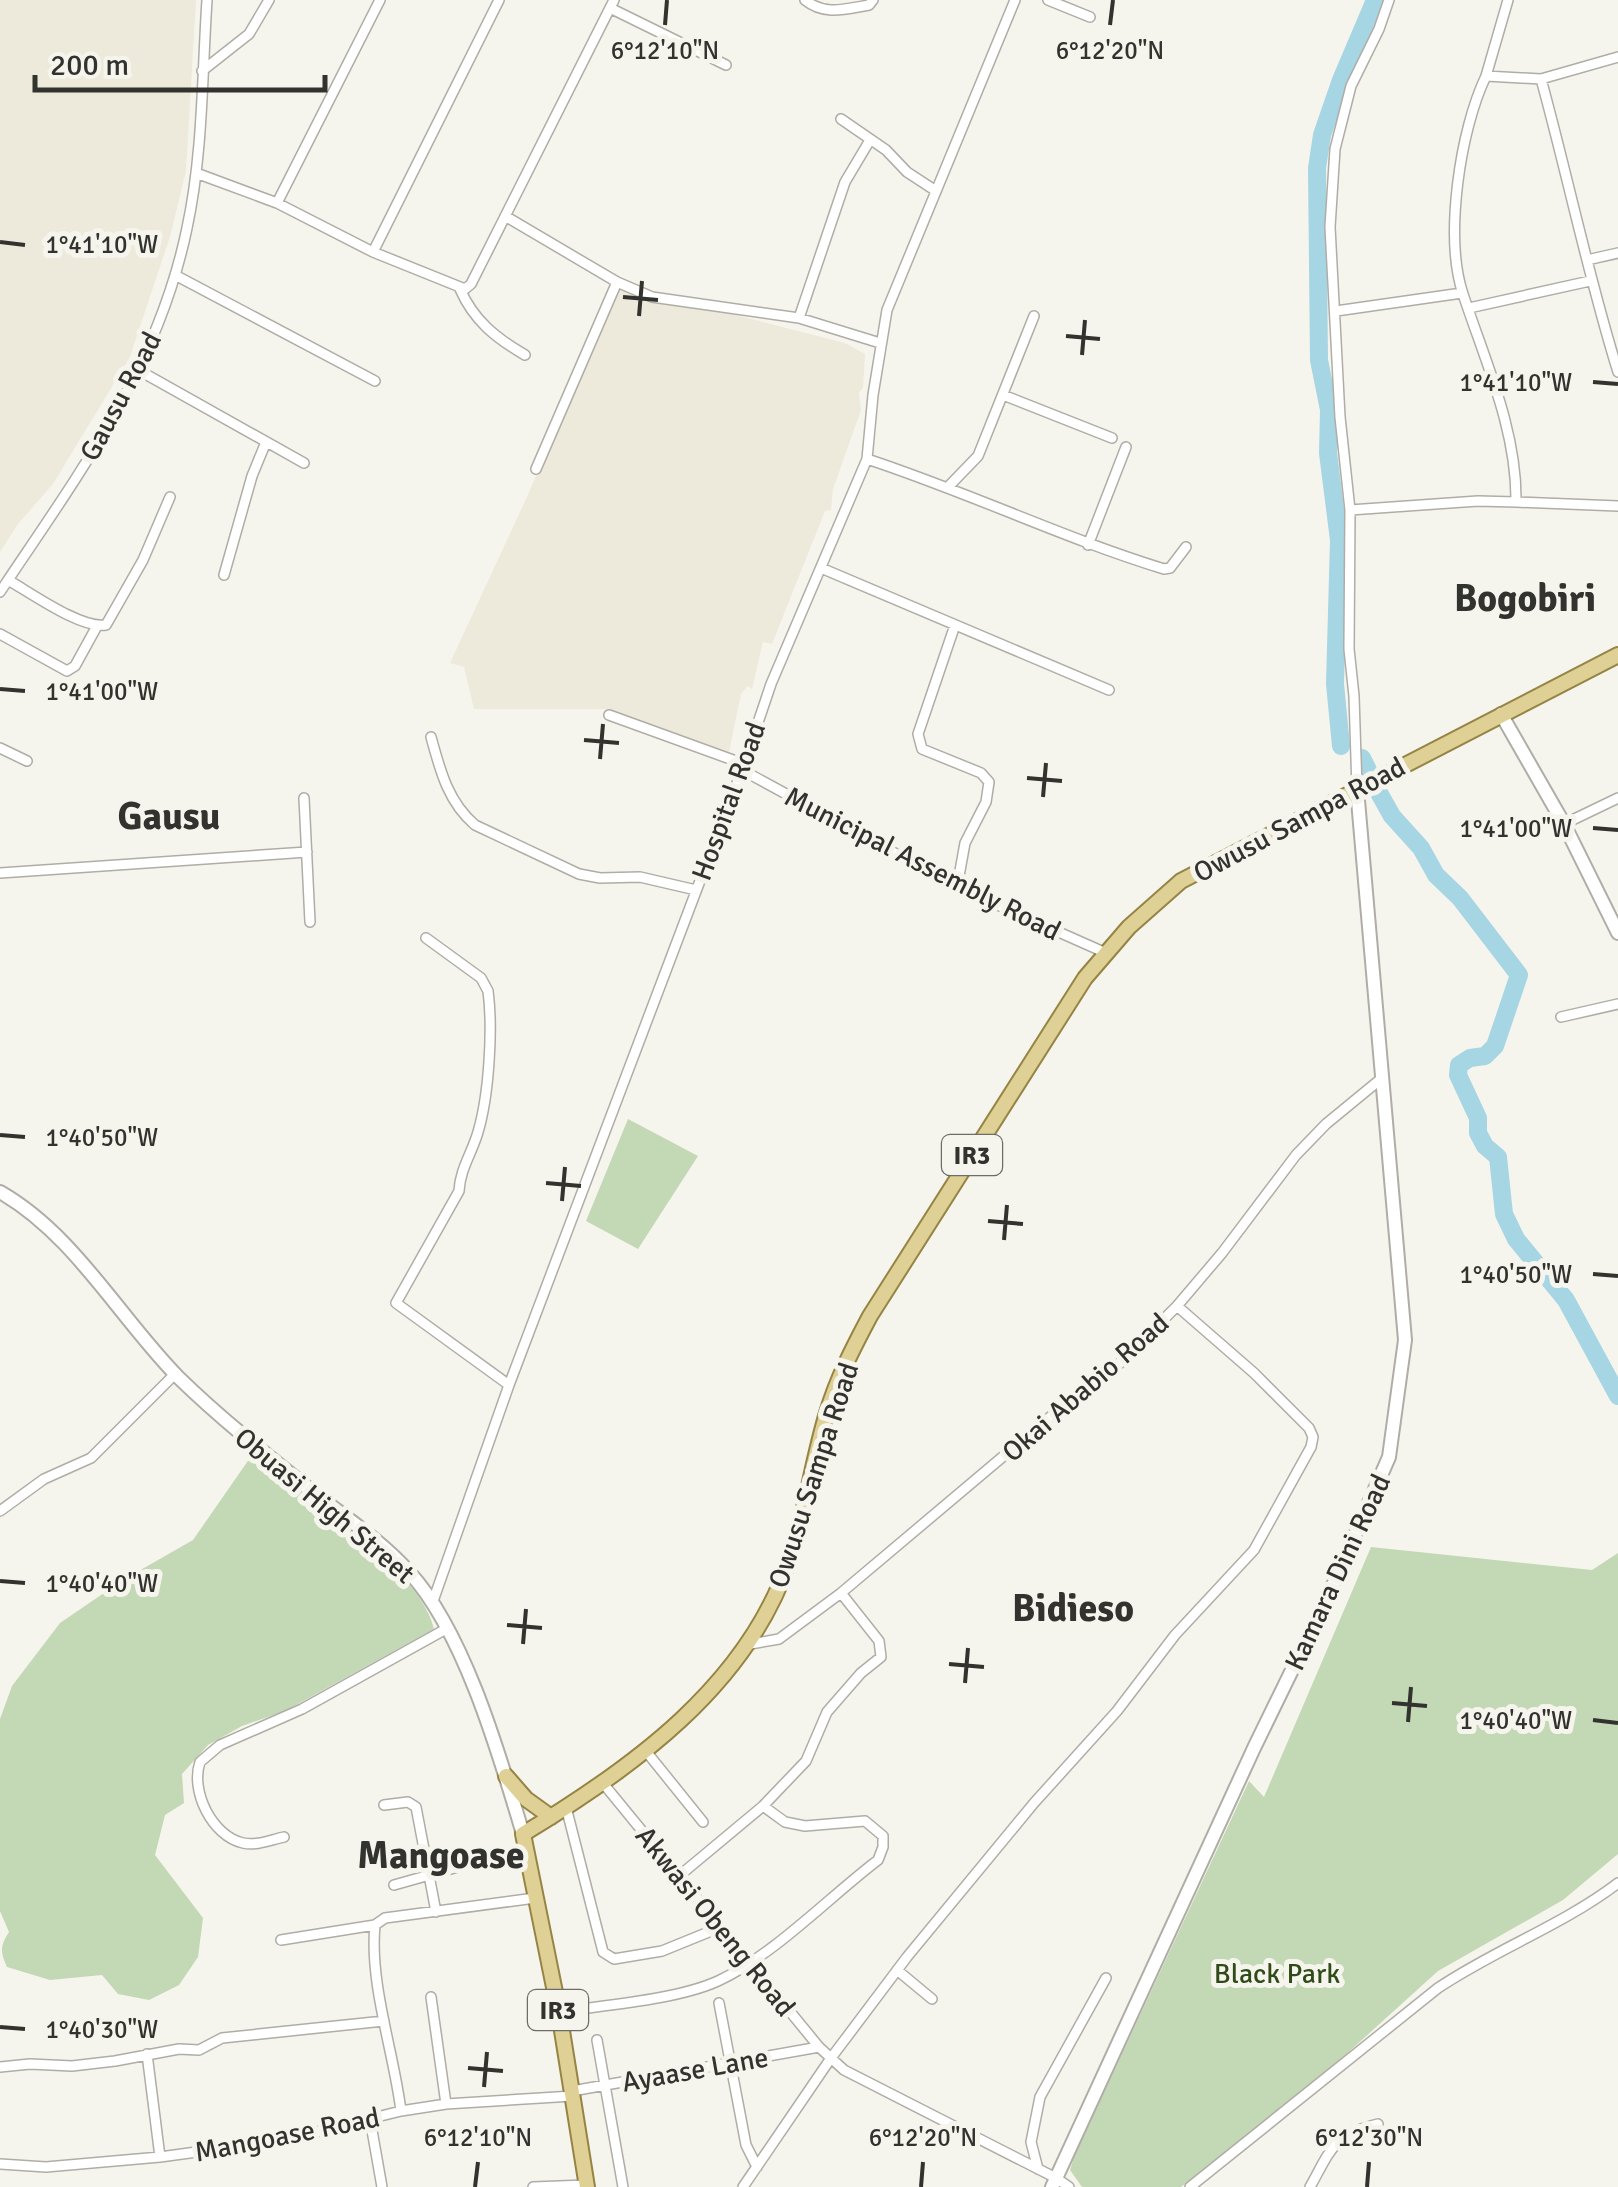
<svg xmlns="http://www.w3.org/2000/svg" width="1618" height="2187" font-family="Signika,sans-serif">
<rect width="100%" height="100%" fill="#f6f5ed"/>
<path fill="#edeadb" d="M 0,0 L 196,0 L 186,171 L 170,237 L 130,357 L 53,484 L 18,524 L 0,552 Z
M 617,288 L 647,299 L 728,313 L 845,343 L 865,354 L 863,388 L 859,392 L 861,410 L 833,489 L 831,510 L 825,511 L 772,644 L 763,642 L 752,689 L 748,686 L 741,694 L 729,752 L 606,709 L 474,709 L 464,667 L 450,663 L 526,499 Z"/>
<path fill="#c3d8b5" d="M 628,1119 L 698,1156 L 638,1249 L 586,1221 Z
M 252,1455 C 303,1496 419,1566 434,1629 L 285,1711 L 242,1726 L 208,1745 L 182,1774 L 184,1803 L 165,1815 L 155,1855 L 203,1918 L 198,1957 L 179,1985 L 149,2000 L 118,1994 L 102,1975 L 50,1980 L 7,1967 C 0,1952 0,1946 9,1932 L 0,1911 L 0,1719 L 12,1686 L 60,1623 L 123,1580 L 193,1540 Z
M 1371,1547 L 1592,1570 L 1618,1553 L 1618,1854 L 1563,1900 L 1438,1971 L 1321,2077 L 1181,2187 L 1082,2187 L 1070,2170 L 1074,2157 L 1249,1781 L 1264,1797 Z"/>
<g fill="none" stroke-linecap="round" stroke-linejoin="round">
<path stroke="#a6d5e3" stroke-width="18" d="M 1341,746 L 1335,684 L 1339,540 L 1328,453 L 1329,410 L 1319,360 L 1317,168 L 1322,135 L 1341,80 L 1375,0
M 1362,758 L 1368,770
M 1378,791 L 1392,816 L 1421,848 L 1436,875 L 1460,898 L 1519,975 L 1495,1046 L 1485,1056 L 1470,1058 L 1459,1065 L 1458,1075 L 1478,1118 L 1478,1133 L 1485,1146 L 1498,1157 L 1504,1214 L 1516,1239 L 1566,1300 L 1618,1396"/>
<g stroke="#afada6" stroke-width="12">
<path id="street" d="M 805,0 C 825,16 845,9 869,5 L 873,0
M 1048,0 L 1090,17
M 610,8 L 726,65
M 202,71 L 249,34 L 269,0
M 1486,76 L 1508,0
M 1541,79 L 1618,57
M 841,119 L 886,150 L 907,172 L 936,191
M 196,173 L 277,203 L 373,252 L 465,289 L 471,284 L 614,0
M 277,203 L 380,0
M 505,216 L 617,282 L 652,297 L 799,318 L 880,343
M 373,252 L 499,0
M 1587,260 L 1618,253
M 175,275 L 375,381
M 460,289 C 474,321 496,338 525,355
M 1469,308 L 1590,281
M 1336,311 L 1462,293
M 799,318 L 845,182 L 870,140
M 140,371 L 304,463
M 1003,395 L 1112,438
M 867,459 C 968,492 1063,538 1164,569 L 1170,568 L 1186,547
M 536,469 L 617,282
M 949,486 L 978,456 L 1034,316
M 1516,502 L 1618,506
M 1350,510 L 1478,501 L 1516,502 C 1517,430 1485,361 1463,294 C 1444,237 1460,130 1486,76 L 1541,79 C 1568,177 1588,276 1618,372
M 1088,545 L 1126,447
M 821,568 L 1109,690
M 224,575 L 252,476 L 266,442
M 8,580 C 31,593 81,629 106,625 L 143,560 L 170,497
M 0,592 C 78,475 158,369 187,228 C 203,154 202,76 207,0
M 955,625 L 918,734 L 922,749 L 981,773 L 989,782 L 986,802 L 965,843 L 957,887
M 0,634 L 67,671 L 75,666 L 97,626
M 609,715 L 744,764
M 431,737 C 440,770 448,802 475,825 L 579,874 L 600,878 L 640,877 L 696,890
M 0,748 L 27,761
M 742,770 L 957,887 L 1106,953
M 1357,789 L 1354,696 L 1349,649 L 1350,510 L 1340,417 L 1330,227 L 1335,149 L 1351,86 L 1379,29 L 1389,0
M 304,798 L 310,922
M 1564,824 L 1618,798
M 0,873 L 307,852
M 426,938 L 481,978 L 488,991 C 493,1029 489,1095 478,1132 C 472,1153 460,1169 459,1191 L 396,1303 L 509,1385
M 1561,1017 L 1618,1004
M 0,1511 L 44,1479 L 91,1458 L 175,1374
M 432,1604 L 509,1385 L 742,770 L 771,684 L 867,459 L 873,395 L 887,310 L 1015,0
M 745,1645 L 779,1639 L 841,1593 L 1050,1417 L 1119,1364 L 1177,1306 L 1222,1253 L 1296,1155 L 1326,1124 L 1382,1078
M 645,1750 L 703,1822
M 602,1782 L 819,2047 L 844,2070 L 1056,2178 L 1069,2187
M 384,1805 L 408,1802 L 416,1807 L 436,1912
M 763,1806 L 806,1761 L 827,1712 L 861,1673 L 881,1657 L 879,1641 L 841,1593
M 566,1807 L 603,1952 L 614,1959 L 662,1951 L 721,1927
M 284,1837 C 270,1840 257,1846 243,1843 C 212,1836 190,1791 200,1762 L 220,1745 L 302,1709 L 446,1629
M 394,1885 L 479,1861
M 281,1940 L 375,1925
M 897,1970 L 932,1999
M 431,1997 L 446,2104
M 719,2003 L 746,2145 L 757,2167
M 559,2012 C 605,2005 676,2000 718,1981 C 774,1955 828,1898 878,1860 L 883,1847 L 883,1836 L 865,1821 L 805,1826 L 785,1822 L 763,1806 L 679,1876
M 597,2040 L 623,2187
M 147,2054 L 160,2157
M 0,2067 L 30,2064 L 72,2066 L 115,2061 L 179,2049 L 199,2050 L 222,2038 L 384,2021
M 572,2091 L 819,2047
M 401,2111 C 394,2053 369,1983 375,1925 L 385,1918 L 535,1898
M 370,2119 L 382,2187
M 0,2164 L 46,2167 L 160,2157 L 284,2140 L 401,2111 L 446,2104 L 573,2096
M 1038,2169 L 1031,2142 L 1040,2097 L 1106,1978
M 533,2187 L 586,2185
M 743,2187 L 831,2058 L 907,1957 L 1034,1803 L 1117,1711 L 1175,1635 L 1254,1550 L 1311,1447 L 1313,1437 L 1309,1428 L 1254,1373 L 1177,1306
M 1190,2187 L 1438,1988 C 1496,1949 1563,1925 1618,1883
M 1310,2187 C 1331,2149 1334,2134 1378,2124"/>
</g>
<g stroke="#afada6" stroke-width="16">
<path id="secondary" d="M 1501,714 L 1564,824 L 1618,933
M 0,1192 C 74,1234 119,1317 178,1377 C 223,1421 273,1460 322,1499 C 352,1522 384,1544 409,1572 C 464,1631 500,1757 523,1834
M 1052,2187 L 1254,1748 L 1331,1590 L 1389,1457 L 1405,1340 L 1357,789"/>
</g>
<g stroke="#958444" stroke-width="18">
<path id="primary" d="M 506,1776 L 526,1799 L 551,1817
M 587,2187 L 559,2012 L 523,1834 C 631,1769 747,1686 789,1561 C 806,1513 812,1462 827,1413 C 837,1379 853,1348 870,1316 L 1085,978 L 1129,927 L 1181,881 L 1618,655"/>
</g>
<use href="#street" stroke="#fff" stroke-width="9"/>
<use href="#secondary" stroke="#fff" stroke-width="12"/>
<use href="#primary" stroke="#dfd095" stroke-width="14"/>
</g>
<path fill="none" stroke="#32322f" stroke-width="4" d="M 665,25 L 667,0M 1110,25 L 1113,0M 0,242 L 25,245M 623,297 L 658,300M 639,316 L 642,281M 1066,336 L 1100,339M 1082,355 L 1085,320M 1593,382 L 1618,384M 0,689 L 25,691M 584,740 L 619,743M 600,759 L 603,724M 1027,778 L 1062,781M 1043,797 L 1046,763M 1593,828 L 1618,830M 0,1135 L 25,1137M 546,1183 L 581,1186M 562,1201 L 565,1167M 988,1221 L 1023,1224M 1004,1240 L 1007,1205M 1593,1274 L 1618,1276M 0,1581 L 25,1583M 507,1625 L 542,1628M 523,1644 L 526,1609M 949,1664 L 984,1667M 965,1683 L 968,1648M 1392,1703 L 1427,1706M 1593,1720 L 1618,1723M 1408,1722 L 1411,1687M 0,2027 L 25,2029M 468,2068 L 503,2071M 484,2087 L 487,2052M 475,2187 L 478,2162M 921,2187 L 923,2162M 1367,2187 L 1369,2162"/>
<g text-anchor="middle" stroke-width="10" stroke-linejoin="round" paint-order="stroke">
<g fill="#f6f5ed" stroke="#6d6c68" stroke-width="2.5">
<rect x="942" y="1135" width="60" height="40" rx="8"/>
<rect x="528" y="1990" width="60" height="40" rx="8"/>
</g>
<g font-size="25" font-weight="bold" fill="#32322f">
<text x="972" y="1164">IR3</text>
<text x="558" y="2019">IR3</text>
</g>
<g font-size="28" fill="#32322f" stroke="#f6f5ed">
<text transform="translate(120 396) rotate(-62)" y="10">Gausu Road</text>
<text transform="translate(728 801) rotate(-70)" y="10">Hospital Road</text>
<text transform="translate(1299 819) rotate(-28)" y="10">Owusu Sampa Road</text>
<text transform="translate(923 863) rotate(27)" y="10">Municipal Assembly Road</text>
<text transform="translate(1085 1387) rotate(-41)" y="10">Okai Ababio Road</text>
<text transform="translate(813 1475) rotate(-72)" y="10">Owusu Sampa Road</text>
<text transform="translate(325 1505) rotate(40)" y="10">Obuasi High Street</text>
<text transform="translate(1337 1572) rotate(-65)" y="10">Kamara Dini Road</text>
<text transform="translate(716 1921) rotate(51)" y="10">Akwasi Obeng Road</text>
<text transform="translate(695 2069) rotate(-10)" y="10">Ayaase Lane</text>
<text transform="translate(287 2134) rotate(-11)" y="10">Mangoase Road</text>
</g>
<g font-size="28" fill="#304b18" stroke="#f6f5ed">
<text x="1277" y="1983">Black Park</text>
</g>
<g font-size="38" font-weight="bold" fill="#32322f" stroke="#f6f5ed">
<text x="1525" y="611">Bogobiri</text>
<text x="169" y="829">Gausu</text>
<text x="1073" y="1621">Bidieso</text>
<text x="441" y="1868">Mangoase</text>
</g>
</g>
<g font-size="25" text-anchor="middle" fill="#32322f" stroke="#f6f5ed" stroke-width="10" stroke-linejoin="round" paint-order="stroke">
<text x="665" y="59">6°12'10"N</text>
<text x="1110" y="59">6°12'20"N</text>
<text x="102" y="253">1°41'10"W</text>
<text x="1516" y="391">1°41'10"W</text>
<text x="102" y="700">1°41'00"W</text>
<text x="1516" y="837">1°41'00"W</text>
<text x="102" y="1146">1°40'50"W</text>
<text x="1516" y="1283">1°40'50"W</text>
<text x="102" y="1592">1°40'40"W</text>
<text x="1516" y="1729">1°40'40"W</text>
<text x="102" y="2038">1°40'30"W</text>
<text x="478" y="2146">6°12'10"N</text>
<text x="923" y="2146">6°12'20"N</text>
<text x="1369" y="2146">6°12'30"N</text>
</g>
<path d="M35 75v15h290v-15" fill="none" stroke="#32322f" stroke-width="5"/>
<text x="50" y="75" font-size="30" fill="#32322f" stroke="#f6f5ed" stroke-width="8" paint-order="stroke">200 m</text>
</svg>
